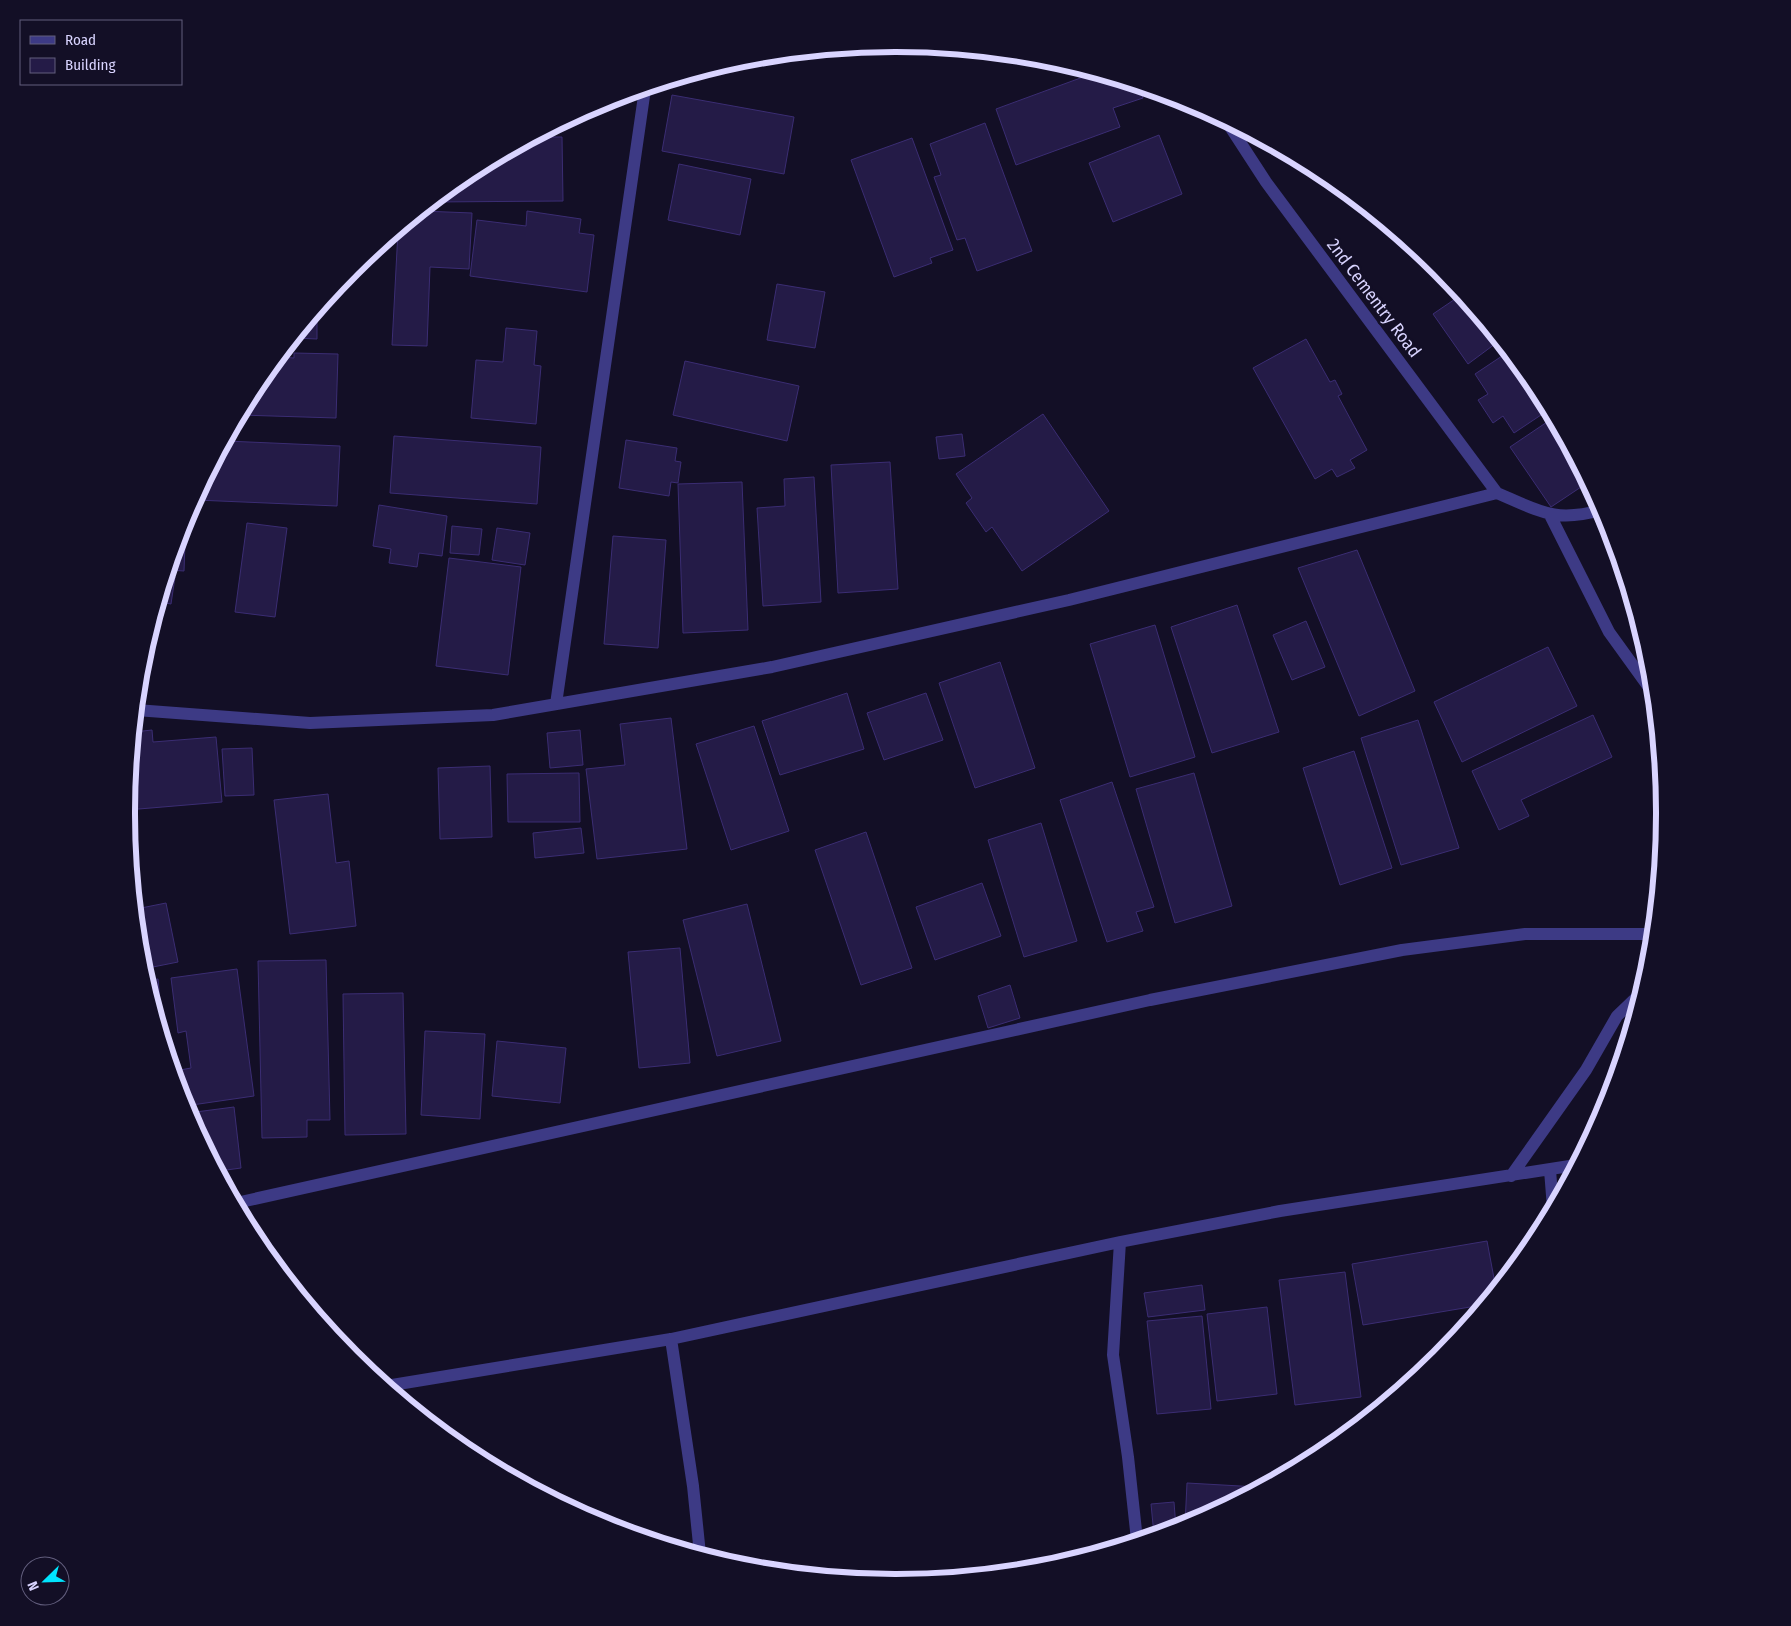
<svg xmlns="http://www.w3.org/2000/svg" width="1791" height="1626" font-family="'Fira Sans Condensed',sans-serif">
<rect width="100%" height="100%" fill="#130f26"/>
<path fill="#241b47" stroke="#3b2d73" d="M 1094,73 L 1102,78 L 1105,77 L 1139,87 L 1143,98 L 1113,108 L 1120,127 L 1016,165 L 996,109 Z
M 672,95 L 794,117 L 784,174 L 662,151 Z
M 985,123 L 1032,251 L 977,271 L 965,238 L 957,240 L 934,177 L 941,175 L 930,144 Z
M 1159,135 L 1182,194 L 1113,222 L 1089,163 Z
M 536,137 L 562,137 L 563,201 L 433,202 L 468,173 Z
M 912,138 L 953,250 L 930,258 L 932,263 L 894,277 L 851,160 Z
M 679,164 L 751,179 L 740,235 L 668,220 Z
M 422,211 L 472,213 L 469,269 L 430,267 L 427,346 L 392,345 L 398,231 Z
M 527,211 L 581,219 L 579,233 L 594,235 L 587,292 L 470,276 L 477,220 L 526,226 Z
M 777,284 L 825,292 L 815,348 L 767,340 Z
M 1461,295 L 1499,341 L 1468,364 L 1433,314 Z
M 317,311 L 317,339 L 295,338 Z
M 506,328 L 537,331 L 534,365 L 541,366 L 536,424 L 471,418 L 476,360 L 503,362 Z
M 1306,339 L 1330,382 L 1335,380 L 1342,394 L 1338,396 L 1367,450 L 1350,460 L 1355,468 L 1337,477 L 1332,469 L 1315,479 L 1253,368 Z
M 1508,352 L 1535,386 L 1543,401 L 1541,402 L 1547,411 L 1514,433 L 1503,416 L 1493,423 L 1478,400 L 1488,394 L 1475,374 Z
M 294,353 L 338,354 L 336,418 L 240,415 L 256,385 L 279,357 L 294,358 Z
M 685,361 L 799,386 L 787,441 L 673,415 Z
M 1043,414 L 1109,511 L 1022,571 L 992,527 L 986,532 L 966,503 L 972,498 L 956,474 Z
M 1553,418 L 1587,483 L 1551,507 L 1510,447 Z
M 962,434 L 965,456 L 939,459 L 936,437 Z
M 394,436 L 541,447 L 537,504 L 390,493 Z
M 626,440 L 677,448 L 675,461 L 681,462 L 678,483 L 671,482 L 669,496 L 619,488 Z
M 226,441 L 340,446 L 337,506 L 196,500 Z
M 890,462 L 898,589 L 838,593 L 831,465 Z
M 814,477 L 821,602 L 763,606 L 757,508 L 785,506 L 784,479 Z
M 742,482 L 748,630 L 683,633 L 678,484 Z
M 379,505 L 447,516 L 442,556 L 419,553 L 417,567 L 389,563 L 391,549 L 373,546 Z
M 247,523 L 287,528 L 275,617 L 235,612 Z
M 452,526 L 482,529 L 479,555 L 450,553 Z
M 497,528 L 530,533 L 525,565 L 492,560 Z
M 613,536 L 666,540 L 658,648 L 604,644 Z
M 178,542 L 185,543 L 184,571 L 169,570 Z
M 1357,550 L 1415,691 L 1359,716 L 1298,568 Z
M 449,558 L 521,567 L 508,675 L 436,666 Z
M 168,576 L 175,577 L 171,604 L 159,602 Z
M 1237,605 L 1279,732 L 1212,753 L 1171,627 Z
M 1306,621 L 1325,667 L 1292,680 L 1273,635 Z
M 1155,625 L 1195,757 L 1130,777 L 1090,644 Z
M 1548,647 L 1577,706 L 1462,762 L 1434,702 Z
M 1000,662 L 1035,768 L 975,788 L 939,683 Z
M 847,693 L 864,749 L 780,775 L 762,721 Z
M 926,693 L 943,740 L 884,760 L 867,713 Z
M 1593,715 L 1612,757 L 1521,800 L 1529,816 L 1499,830 L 1472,771 Z
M 671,718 L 687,849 L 597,859 L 586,769 L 625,765 L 620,724 Z
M 1418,720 L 1459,848 L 1401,865 L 1361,738 Z
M 754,726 L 789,831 L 731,850 L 696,744 Z
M 152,730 L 153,742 L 216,737 L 222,802 L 127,810 L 134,732 Z
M 580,730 L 583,765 L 550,768 L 547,733 Z
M 252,748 L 254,795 L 225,796 L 222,749 Z
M 1354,751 L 1392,868 L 1340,885 L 1303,768 Z
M 490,766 L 492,837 L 440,839 L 438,768 Z
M 579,773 L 580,822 L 508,822 L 507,774 Z
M 1194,773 L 1232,906 L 1175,923 L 1136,789 Z
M 1112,782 L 1154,907 L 1136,912 L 1143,931 L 1107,942 L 1060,800 Z
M 328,794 L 336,863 L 349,861 L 356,926 L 290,934 L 274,800 Z
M 1041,823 L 1077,941 L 1024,957 L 988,840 Z
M 581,828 L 584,853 L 535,858 L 533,833 Z
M 866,832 L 912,968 L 861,985 L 815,850 Z
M 982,883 L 1001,936 L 935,960 L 916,907 Z
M 166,903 L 178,962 L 143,969 L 136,909 Z
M 747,904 L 781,1041 L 717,1056 L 683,920 Z
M 680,948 L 690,1063 L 639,1068 L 628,952 Z
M 326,960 L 330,1120 L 307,1120 L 307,1137 L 262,1138 L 258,961 Z
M 237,969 L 254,1096 L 185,1106 L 180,1070 L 191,1068 L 186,1031 L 178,1033 L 171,978 Z
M 158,979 L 163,1036 L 146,980 Z
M 1010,985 L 1020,1018 L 988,1028 L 978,996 Z
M 403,993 L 406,1134 L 345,1135 L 343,994 Z
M 425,1031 L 485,1034 L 480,1119 L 421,1115 Z
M 497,1041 L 566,1048 L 560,1103 L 492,1096 Z
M 234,1107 L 241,1168 L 219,1171 L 188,1113 Z
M 1487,1241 L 1496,1289 L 1482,1305 L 1363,1325 L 1352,1264 Z
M 1345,1272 L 1361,1397 L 1295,1405 L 1279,1280 Z
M 1202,1285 L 1205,1310 L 1148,1317 L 1144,1293 Z
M 1267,1307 L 1277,1394 L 1217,1401 L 1207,1314 Z
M 1202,1316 L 1211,1409 L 1157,1414 L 1147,1321 Z
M 1463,1328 L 1454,1340 L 1452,1330 Z
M 1187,1483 L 1258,1487 L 1185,1525 Z
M 1174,1502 L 1176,1528 L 1154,1535 L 1151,1504 Z"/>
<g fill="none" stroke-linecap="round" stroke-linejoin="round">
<path stroke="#3d3a85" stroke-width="12" d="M 1227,122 L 1266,182 L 1497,493
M 1550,515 L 1609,632 L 1653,693
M 556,704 L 645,89
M 136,710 L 310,723 L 493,715 L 772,667 L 1069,600 L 1497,493 C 1540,511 1554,523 1601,510
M 1550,1170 L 1553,1208
M 1511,1176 L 1586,1070 L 1617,1016 L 1641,993
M 236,1203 L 1150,1000 L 1402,950 L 1525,934 L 1653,934
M 1120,1242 L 1113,1355 L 1128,1457 L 1137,1540
M 671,1339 L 693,1486 L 700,1554
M 386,1386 L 671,1339 L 1120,1242 L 1280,1211 L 1576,1165"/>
</g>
<g text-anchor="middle" stroke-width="5" stroke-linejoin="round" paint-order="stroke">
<g font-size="18" fill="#d9d4ff" stroke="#130f26">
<text transform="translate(1374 298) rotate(53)" y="6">2nd Cementry Road</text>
</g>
</g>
<path d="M0 0H1791V1626H0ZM895 52H896A760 760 0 0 1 1656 812V814A760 760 0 0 1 896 1574H895A760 760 0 0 1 135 814V812A760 760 0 0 1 895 52Z" fill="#130f26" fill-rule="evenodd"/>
<path fill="none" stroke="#d9d4ff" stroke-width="6" d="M895 52H896A760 760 0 0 1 1656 812V814A760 760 0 0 1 896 1574H895A760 760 0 0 1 135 814V812A760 760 0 0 1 895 52Z"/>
<rect x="20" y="20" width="162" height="65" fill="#130f26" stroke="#625e7d"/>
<rect x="30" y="36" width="25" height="8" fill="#3d3a85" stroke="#625e7d"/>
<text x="65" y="45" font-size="15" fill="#d9d4ff">Road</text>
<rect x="30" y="58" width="25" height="15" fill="#241b47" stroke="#625e7d"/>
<text x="65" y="70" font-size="15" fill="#d9d4ff">Building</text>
<g transform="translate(45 1581) rotate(247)"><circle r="24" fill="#130f26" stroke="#625e7d"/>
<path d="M0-4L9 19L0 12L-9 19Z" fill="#00e5ff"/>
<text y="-8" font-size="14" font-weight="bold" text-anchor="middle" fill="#d9d4ff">N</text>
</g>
</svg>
